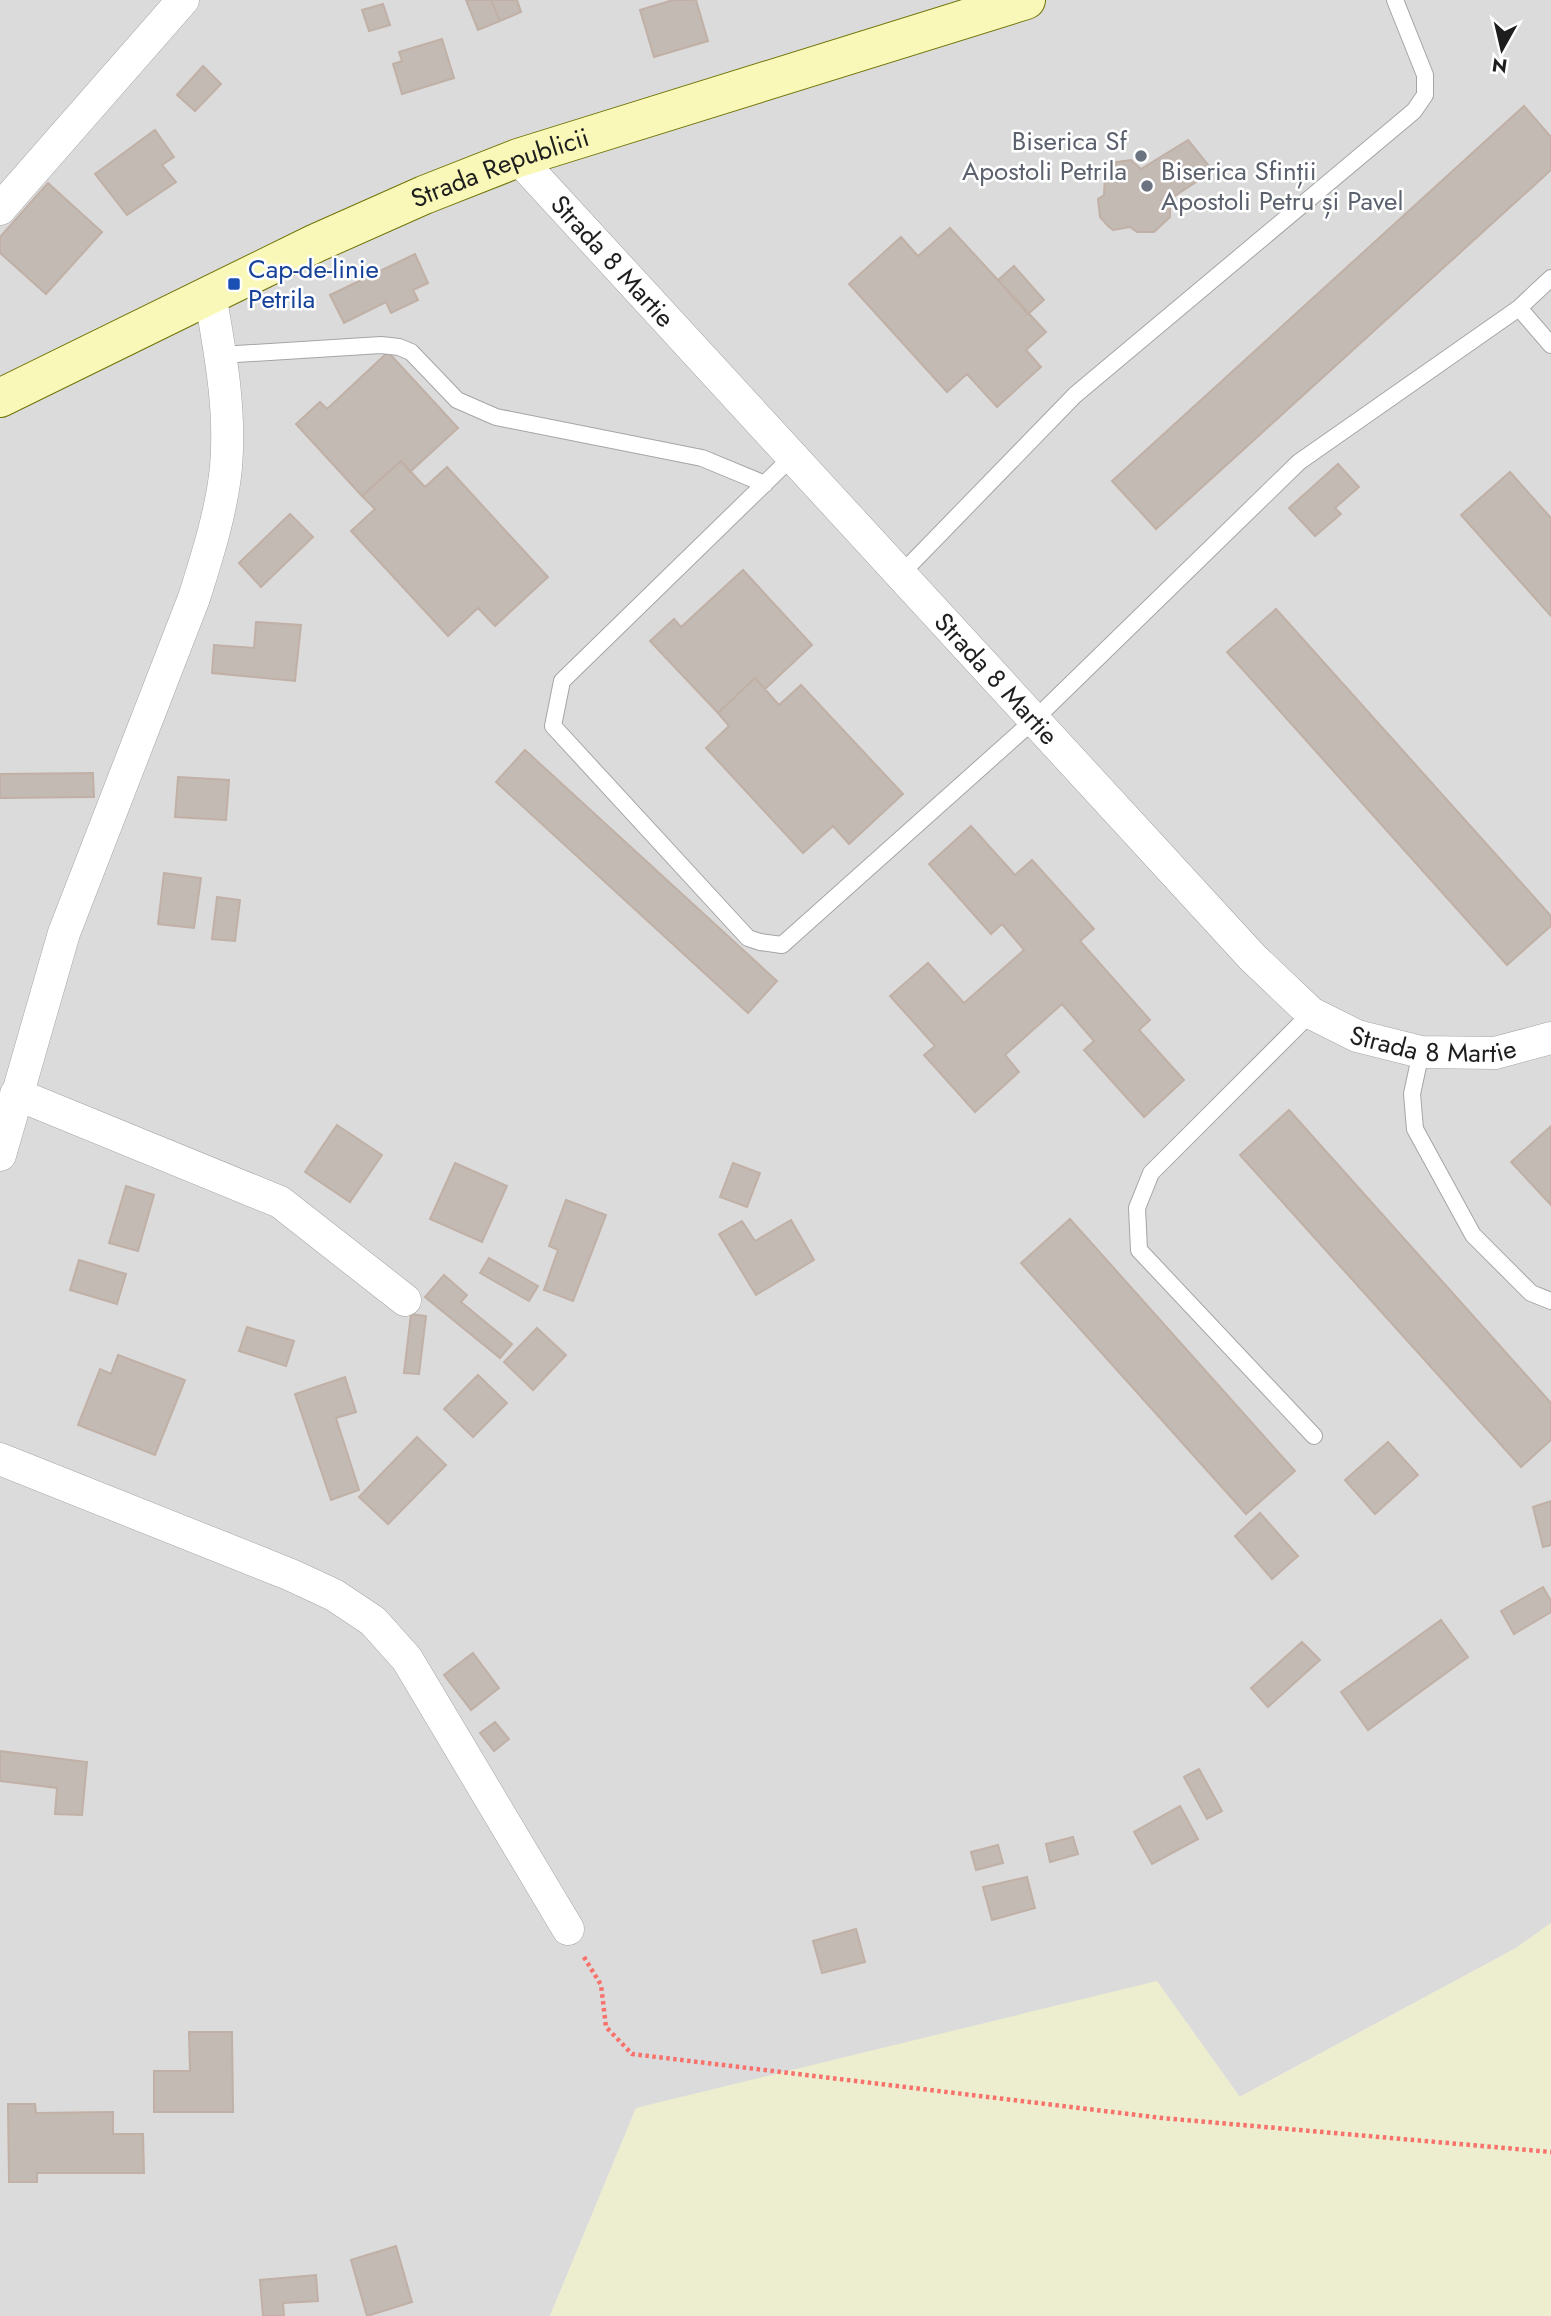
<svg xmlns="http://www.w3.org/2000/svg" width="1551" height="2316" font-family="Jost,sans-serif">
<rect width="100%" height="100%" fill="#efebe4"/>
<path fill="#dcdbdb" d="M 0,0 L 1551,0 L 1551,1923 L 1516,1948 L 1239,2097 L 636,2108 L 550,2316 L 0,2316 Z"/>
<path fill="#edeecf" d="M 1551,1923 L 1551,2316 L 550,2316 L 636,2108 L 1157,1981 L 1240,2097 L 1516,1948 Z"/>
<path fill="#c3bab3" stroke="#c0b0a6" stroke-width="2" d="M 466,0 L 491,0 L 500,21 L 478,30 Z
M 491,0 L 517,0 L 521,12 L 500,21 Z
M 673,0 L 696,0 L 708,41 L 654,57 L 640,10 Z
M 383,4 L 390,25 L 369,31 L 362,10 Z
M 442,39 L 454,78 L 402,94 L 393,64 L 402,61 L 399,52 Z
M 203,66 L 221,84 L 195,111 L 177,95 Z
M 1524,106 L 1551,137 L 1551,170 L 1156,529 L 1112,481 Z
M 155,130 L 174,157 L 162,165 L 176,182 L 127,215 L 95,174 Z
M 1188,140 L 1213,171 L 1167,201 L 1170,206 L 1170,217 L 1154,232 L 1137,232 L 1130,227 L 1113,230 L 1108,226 L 1100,217 L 1098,199 L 1104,195 L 1105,177 L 1110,163 L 1131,160 L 1141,169 Z
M 48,183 L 102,232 L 46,294 L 0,253 L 0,237 Z
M 950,228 L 1046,332 L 1026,350 L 1041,367 L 997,407 L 967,374 L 947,392 L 849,284 L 901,237 L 918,256 Z
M 415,254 L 428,283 L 413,290 L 418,300 L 391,313 L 386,302 L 344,323 L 330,295 Z
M 1014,266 L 1044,300 L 1028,314 L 998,280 Z
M 388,352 L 458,428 L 410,472 L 401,461 L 362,496 L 296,424 L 320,402 L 327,409 Z
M 401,461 L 425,487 L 447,467 L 548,577 L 495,626 L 478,608 L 448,636 L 351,531 L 375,509 L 362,496 Z
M 1338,464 L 1359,487 L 1335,508 L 1341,514 L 1315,536 L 1289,508 Z
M 1510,472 L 1551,518 L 1551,616 L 1461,515 Z
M 290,514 L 313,537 L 261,587 L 239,563 Z
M 743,570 L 812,645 L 765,689 L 755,678 L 718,713 L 650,641 L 674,619 L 681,627 Z
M 1276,609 L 1551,916 L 1551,926 L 1507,965 L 1227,652 Z
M 256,622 L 301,625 L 295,681 L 212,673 L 214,645 L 254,648 Z
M 755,678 L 779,705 L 801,685 L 903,794 L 849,844 L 833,826 L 803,853 L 706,748 L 729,726 L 718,713 Z
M 525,750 L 777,981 L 748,1013 L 496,782 Z
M 93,773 L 94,797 L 0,798 L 0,774 Z
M 178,777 L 229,780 L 226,820 L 175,817 Z
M 971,826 L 1015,875 L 1032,860 L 1094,929 L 1080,941 L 1150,1020 L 1139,1030 L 1184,1080 L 1144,1117 L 1084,1050 L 1094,1041 L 1062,1004 L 1005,1055 L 1019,1072 L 975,1112 L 924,1055 L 935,1046 L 890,996 L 928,963 L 964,1003 L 1024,950 L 1002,924 L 991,934 L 929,864 Z
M 164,873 L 201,878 L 194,928 L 158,924 Z
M 217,897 L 240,900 L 235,941 L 212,939 Z
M 1289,1110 L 1551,1403 L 1551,1440 L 1521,1467 L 1240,1155 Z
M 337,1125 L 382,1155 L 350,1202 L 305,1172 Z
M 1551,1126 L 1551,1205 L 1511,1162 Z
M 455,1163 L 507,1186 L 482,1242 L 430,1219 Z
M 733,1163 L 760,1173 L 747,1207 L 720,1197 Z
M 126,1186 L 154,1195 L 138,1251 L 109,1243 Z
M 566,1200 L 606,1215 L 573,1301 L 544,1290 L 558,1250 L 549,1246 Z
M 1070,1219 L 1295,1471 L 1246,1514 L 1021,1263 Z
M 791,1220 L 814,1260 L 756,1295 L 719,1234 L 742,1221 L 755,1241 Z
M 489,1258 L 538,1286 L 529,1301 L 480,1273 Z
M 79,1260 L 126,1274 L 117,1304 L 70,1290 Z
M 444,1275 L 467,1295 L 461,1302 L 512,1344 L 500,1358 L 425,1297 Z
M 411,1314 L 426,1316 L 419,1374 L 404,1373 Z
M 247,1327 L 294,1341 L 286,1366 L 239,1351 Z
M 537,1328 L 566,1355 L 533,1390 L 504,1362 Z
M 118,1355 L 185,1380 L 155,1455 L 78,1425 L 100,1369 L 111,1374 Z
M 478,1375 L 507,1403 L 473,1437 L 444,1409 Z
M 345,1377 L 356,1412 L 336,1418 L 359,1490 L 331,1500 L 295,1394 Z
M 417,1437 L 446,1465 L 388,1524 L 359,1497 Z
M 1388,1442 L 1418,1475 L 1375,1514 L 1345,1480 Z
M 1551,1501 L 1551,1545 L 1543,1547 L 1533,1507 Z
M 1260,1513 L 1298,1556 L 1272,1579 L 1235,1536 Z
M 1543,1587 L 1551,1601 L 1551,1612 L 1514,1634 L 1501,1611 Z
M 1441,1620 L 1468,1657 L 1368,1730 L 1341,1692 Z
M 1302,1642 L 1320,1660 L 1268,1707 L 1251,1688 Z
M 473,1653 L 499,1688 L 471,1710 L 444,1675 Z
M 495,1722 L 509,1739 L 494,1751 L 480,1733 Z
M 0,1751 L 87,1762 L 82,1815 L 55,1814 L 57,1788 L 0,1781 Z
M 1199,1769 L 1222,1811 L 1207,1819 L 1184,1777 Z
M 1180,1806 L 1198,1839 L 1152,1864 L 1134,1832 Z
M 1073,1837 L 1078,1854 L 1050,1862 L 1046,1844 Z
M 998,1845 L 1003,1863 L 976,1870 L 971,1852 Z
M 1027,1877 L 1035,1908 L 992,1920 L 983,1887 Z
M 856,1929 L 865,1962 L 822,1973 L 813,1941 Z
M 189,2032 L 232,2032 L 233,2112 L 154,2112 L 154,2071 L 190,2071 Z
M 8,2104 L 35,2104 L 36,2113 L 113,2112 L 113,2134 L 143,2134 L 144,2173 L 37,2173 L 37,2182 L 9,2182 Z
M 396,2246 L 412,2302 L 367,2316 L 351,2260 Z
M 316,2275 L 318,2301 L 283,2303 L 284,2316 L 263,2316 L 260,2280 Z"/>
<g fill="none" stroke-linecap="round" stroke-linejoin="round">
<g stroke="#a5a5a5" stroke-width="18">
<path id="lane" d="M 1519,308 L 1551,345
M 221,355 L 381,345 L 399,347 L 411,352 L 457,400 L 496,417 L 702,458 L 765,484
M 792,457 L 562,681 L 553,726 L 748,938 L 760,942 L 782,945 L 1034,720 L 1299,462 L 1519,308 L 1551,278
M 901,574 L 1075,395 L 1414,111 L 1425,95 L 1425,75 L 1395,0
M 1311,1013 L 1151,1173 L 1137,1208 L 1139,1250 L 1314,1436
M 1421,1052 L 1412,1094 L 1415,1129 L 1473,1235 L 1531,1293 L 1551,1301"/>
</g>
<g stroke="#a5a5a5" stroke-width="33">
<g id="street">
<path id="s1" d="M 518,158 L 1253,958 L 1311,1013 L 1357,1036 L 1421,1052 L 1495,1053 L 1551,1038"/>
<path d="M 0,209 L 183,0"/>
<path d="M 16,1094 L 280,1202 L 405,1300"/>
<path d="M 0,1155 L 64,933 L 194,598 C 207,557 222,510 226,467 C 231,408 220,352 210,294"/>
<path d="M 0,1459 L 291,1575 L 334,1595 L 373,1621 L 407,1659 L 568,1929"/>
</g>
</g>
<g stroke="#6f7406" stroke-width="40">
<g id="secondary">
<path id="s2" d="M 0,398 L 316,243 L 424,195 L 518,158 L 1026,0"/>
</g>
</g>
<path stroke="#f8716b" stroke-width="4.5" stroke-dasharray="3.5 3.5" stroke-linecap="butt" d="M 584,1957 L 601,1985 L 606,2027 L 632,2054 L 1162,2118 L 1551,2152"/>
<use href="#lane" stroke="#fff" stroke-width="16"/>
<use href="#street" stroke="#fff" stroke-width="32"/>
<use href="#secondary" stroke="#f9f8b8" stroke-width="38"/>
</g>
<g fill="#6b7280" stroke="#fff" stroke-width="2.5">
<circle cx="1141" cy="156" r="7"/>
<circle cx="1147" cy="186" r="7"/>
</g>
<rect fill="#1a4fb4" stroke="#fff" stroke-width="2.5" x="227" y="277" width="14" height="14" rx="3.5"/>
<g text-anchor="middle" stroke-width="5" stroke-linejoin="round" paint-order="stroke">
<g font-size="26" fill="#5b616d" stroke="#fff" text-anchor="end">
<text x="1127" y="150">Biserica Sf<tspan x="1127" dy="30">Apostoli Petrila</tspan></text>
<text x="1161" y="180" text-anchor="start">Biserica Sfinții<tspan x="1161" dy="30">Apostoli Petru și Pavel</tspan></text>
</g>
<g font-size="26" fill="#1e1e1e" stroke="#fff">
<text dy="9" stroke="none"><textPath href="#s2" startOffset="551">Strada Republicii</textPath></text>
<text dy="9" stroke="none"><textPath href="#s1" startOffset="140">Strada 8 Martie</textPath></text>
<text dy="9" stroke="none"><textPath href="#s1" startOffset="707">Strada 8 Martie</textPath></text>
<text dy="9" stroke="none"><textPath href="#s1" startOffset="1295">Strada 8 Martie</textPath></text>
</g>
<g font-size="26" fill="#164399" stroke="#fff" text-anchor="start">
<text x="248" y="278">Cap-de-linie<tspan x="248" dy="30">Petrila</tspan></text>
</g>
</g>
<g transform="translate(1502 49) rotate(188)" stroke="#ffffff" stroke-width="5" paint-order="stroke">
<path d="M0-5L12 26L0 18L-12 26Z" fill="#1e1e1e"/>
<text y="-10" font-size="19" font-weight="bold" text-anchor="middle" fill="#1e1e1e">N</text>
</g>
</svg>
